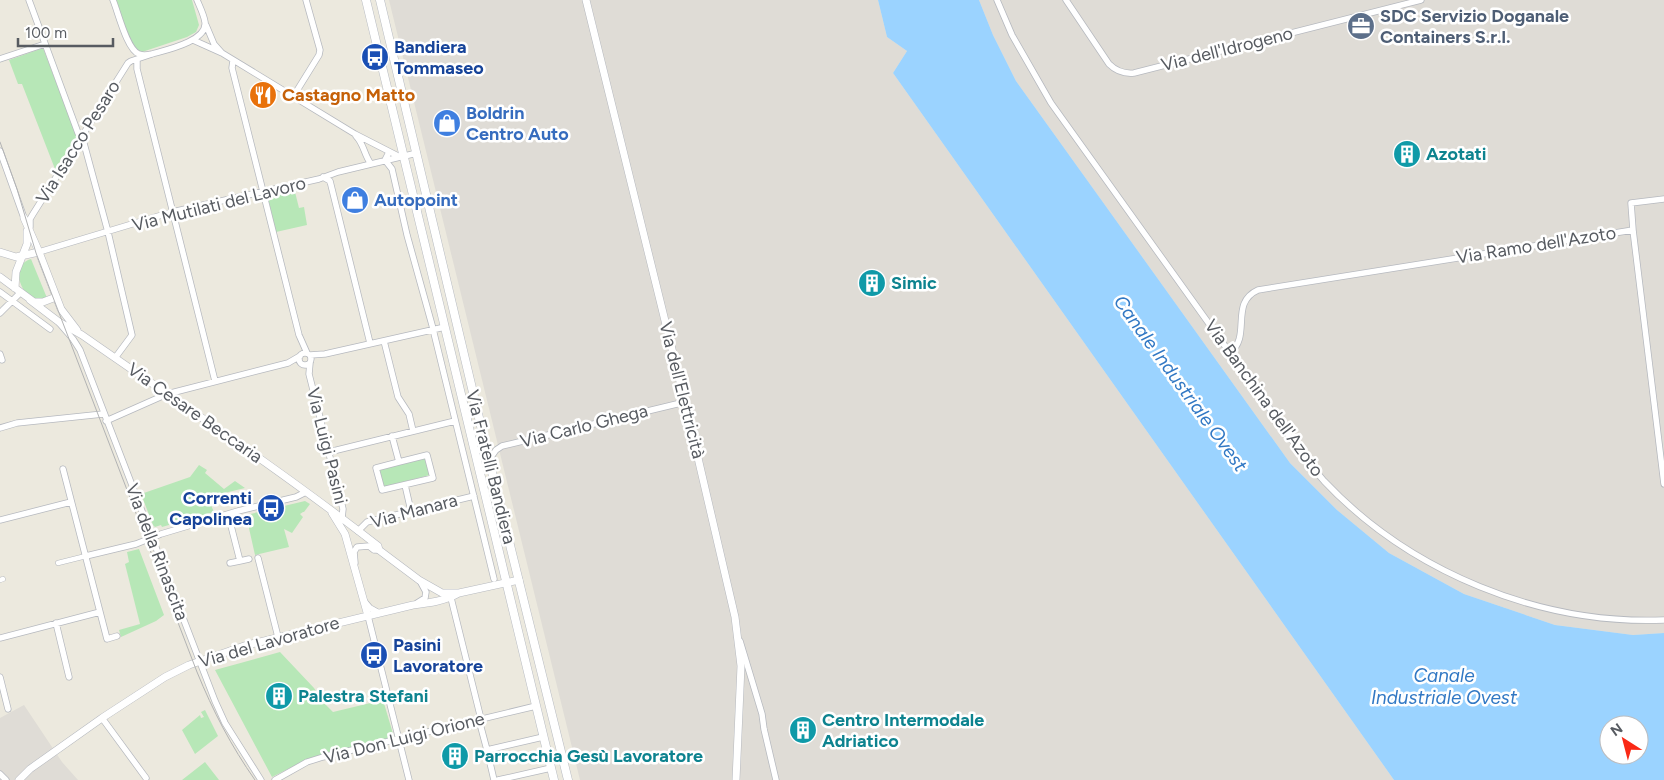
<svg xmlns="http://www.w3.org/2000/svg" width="1664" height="780" font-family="Figtree,sans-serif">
<rect width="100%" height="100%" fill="#ece9de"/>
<path fill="#dfdcd6" d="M 389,0 L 878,0 L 887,37 L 907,51 L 893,73 L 1394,780 L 580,780 Z
M 979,0 L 1664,0 L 1664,633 L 1633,635 L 1555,625 L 1464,594 L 1389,553 L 1337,510 L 1290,463 L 1016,81 L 993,35 Z
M 24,705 L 62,762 L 78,780 L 0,780 L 0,718 Z"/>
<path fill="#b7e7b7" d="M 115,0 L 192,0 L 199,25 L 196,32 L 187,37 L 142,52 L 135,50 L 131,44 Z
M 43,48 L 77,137 L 55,169 L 22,84 L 18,84 L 9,60 Z
M 294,188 L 299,208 L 304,207 L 307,225 L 276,232 L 267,194 Z
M 31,259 L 47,298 L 45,300 C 41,299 36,300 33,298 C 18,291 12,264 31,259 Z
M 426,458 L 430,475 L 383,487 L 379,470 Z
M 199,465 L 207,470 L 205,473 L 224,489 L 235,481 L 245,488 L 212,496 L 210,503 L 214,512 L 162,527 L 161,525 L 155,527 L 153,525 L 141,494 L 190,477 Z
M 305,501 L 310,504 L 304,512 L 303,512 L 300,514 L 303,517 L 292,533 L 284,529 L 289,547 L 255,555 L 246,515 Z
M 139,549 L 164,615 L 156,621 L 121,637 L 119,630 L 140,624 L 125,564 L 129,562 L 127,552 Z
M 280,652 L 314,688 L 323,702 L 333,712 L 383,700 L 394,737 L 308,759 L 272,777 L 215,670 Z
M 205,710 L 218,736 L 195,754 L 182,730 L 200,715 L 201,718 L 204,717 L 201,712 Z
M 205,762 L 219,780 L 182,780 Z"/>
<path fill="#9bd3ff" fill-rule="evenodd" d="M 878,0 L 979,0 L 993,35 L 1016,81 L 1290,463 L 1337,510 L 1389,553 L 1464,594 L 1555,625 L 1633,635 L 1664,633 L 1664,780 L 1394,780 L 893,73 L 907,51 L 887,37 ZM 1609,725 L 1639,725 L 1639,755 L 1609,755 Z"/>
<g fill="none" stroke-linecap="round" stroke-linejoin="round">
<g stroke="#b6b9bf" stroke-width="5.5">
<path id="pedestrian" d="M 58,563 L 86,556
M 0,580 L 3,579"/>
</g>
<g stroke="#b6b9bf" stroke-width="7">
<path id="minor" d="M 29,0 L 78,133 L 82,136 L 108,232 L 132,335 L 115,358
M 113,0 C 118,12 127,50 139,54 C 143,56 148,55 152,54 C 166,50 208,41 205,22 C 204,15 200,7 197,0
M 997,0 L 1012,35 L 1051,103 L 1303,455 C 1310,464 1317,473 1324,481 C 1410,572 1539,625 1664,620
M 1066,0 L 1109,64 C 1116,71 1124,74 1134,73 L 1421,0
M 193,40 L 222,53 L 214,44 L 206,25
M 222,53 L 355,134 L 400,157
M 0,59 L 45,44
M 137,59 L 137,69 L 215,381
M 233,60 L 232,68 L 299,335 L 307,353
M 293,97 L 319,55 L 320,50 L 306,0
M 356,136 C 364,144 364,155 371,164
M 0,151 L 24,218
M 389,152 L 385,160 L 392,169 L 407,235 L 432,325 L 494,579
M 323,177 L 330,181 L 370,343
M 30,227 L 30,219 L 33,214 L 128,63 L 131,61 L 152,54
M 1633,230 L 1631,203 L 1664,199
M 39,252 L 172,212 L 319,179 L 338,172 L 417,153
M 0,292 L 50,329
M 0,313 L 20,293
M 60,324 L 73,339 L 80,350 L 215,701 L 225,723 L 261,780
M 384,341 L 398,397 L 409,414 L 413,431
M 1230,353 C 1252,336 1229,303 1258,290 L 1633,230 L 1664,484
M299 359a6 6 0 1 1 12 0a6 6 0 1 1-12 0Z
M 0,354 L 2,360
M 310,355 L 325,354 L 445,327
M 310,363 L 309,374 L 343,509 L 342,518
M 106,421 L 167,394 L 288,363 L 300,356
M 0,428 L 17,423 L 103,414
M 392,436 L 399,462 L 376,468 L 382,490 L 433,478 L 427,455 L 399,462
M 329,452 L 455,421
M 489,460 L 496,450 L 502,446 L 685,402
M 63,469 L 107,639 L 117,636
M 405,485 L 411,511
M 228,514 L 240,561 L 249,559
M 0,520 L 71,502
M 358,531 L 367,522 L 474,496
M 86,556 L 136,544 L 161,534 L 238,511 L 296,497 L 306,492
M 258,558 L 278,637
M 230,563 L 240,561
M 355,563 L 354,552 L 357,547 L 369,546 L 374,550 L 379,550
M 451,598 L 481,719
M 364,601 L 370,608 L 379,613
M 417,603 L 425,598 L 426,592 L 420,581
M 368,616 L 409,780
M 56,623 L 69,677
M 0,638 L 100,612
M 740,641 L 762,714 L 764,729 L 776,780
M 0,677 L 8,709
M 102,718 L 146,778
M 479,720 L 487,750 L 543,737
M 487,750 L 494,780
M 0,774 L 6,780
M 275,780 L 307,762 L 323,757 L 536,706
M 498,780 L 551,768"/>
</g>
<g stroke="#b6b9bf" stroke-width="8">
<path id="tertiary" d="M 586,0 L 685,402 L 735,617 L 741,666 L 736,780
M 24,218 L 39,252 L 61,309 L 77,330
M 0,252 L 16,257 L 39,252
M 0,277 L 34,302 L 43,302 L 56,297
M 15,288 L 16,272 L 27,244 L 27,231
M 30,300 L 59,322 L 82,335 C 181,404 282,471 378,546 L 379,550 L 419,580 L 442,593 L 459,593
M 332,513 L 345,534 L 368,616
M 19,780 L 30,769 L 102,718 L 165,677 L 189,665 L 247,645 L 413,605 C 429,603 445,601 459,593 L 519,580"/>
</g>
<g stroke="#b7bbc2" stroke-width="9">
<path id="secondary" d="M 366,0 L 554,780
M 380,0 L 489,460 L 568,780"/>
</g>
<use href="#pedestrian" stroke="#fff" stroke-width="4.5"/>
<use href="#minor" stroke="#fff" stroke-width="5.5"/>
<use href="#tertiary" stroke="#fff" stroke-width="7"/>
<use href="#secondary" stroke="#fff" stroke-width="8"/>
<path stroke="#b2b3b4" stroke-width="1" d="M 0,142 L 17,189 L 36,253 L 197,672 C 213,711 231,746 255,780"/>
</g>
<defs>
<g id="office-disc" transform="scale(1.4375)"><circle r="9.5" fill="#5c6f8a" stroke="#fff"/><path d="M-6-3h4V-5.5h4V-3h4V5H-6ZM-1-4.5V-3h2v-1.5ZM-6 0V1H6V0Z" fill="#fff"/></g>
<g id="bus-disc" transform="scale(1.4375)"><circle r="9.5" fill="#1a4fb4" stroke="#fff"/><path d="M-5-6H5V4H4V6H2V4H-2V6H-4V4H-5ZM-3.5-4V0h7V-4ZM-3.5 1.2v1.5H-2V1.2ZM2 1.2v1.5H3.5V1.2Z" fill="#fff"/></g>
<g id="restaurant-disc" transform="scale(1.4375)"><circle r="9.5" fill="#e8710a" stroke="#fff"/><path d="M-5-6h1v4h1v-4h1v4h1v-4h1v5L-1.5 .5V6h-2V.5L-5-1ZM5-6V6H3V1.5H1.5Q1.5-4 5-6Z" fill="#fff"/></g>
<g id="shop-disc" transform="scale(1.4375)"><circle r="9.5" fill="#3f7fe0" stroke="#fff"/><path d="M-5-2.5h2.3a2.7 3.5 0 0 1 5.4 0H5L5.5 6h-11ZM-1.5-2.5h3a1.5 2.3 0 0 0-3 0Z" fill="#fff"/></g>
<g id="building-disc" transform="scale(1.4375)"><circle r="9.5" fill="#0f9aa8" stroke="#fff"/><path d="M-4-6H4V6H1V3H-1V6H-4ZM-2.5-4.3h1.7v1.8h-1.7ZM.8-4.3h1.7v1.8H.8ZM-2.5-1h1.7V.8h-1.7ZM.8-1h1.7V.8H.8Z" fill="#fff"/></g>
</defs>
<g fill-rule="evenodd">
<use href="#office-disc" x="1361" y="26"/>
<use href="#bus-disc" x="375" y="57"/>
<use href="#restaurant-disc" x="263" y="95"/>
<use href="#shop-disc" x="447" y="123"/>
<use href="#building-disc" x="1407" y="154"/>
<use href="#shop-disc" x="355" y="200"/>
<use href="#building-disc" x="872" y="283"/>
<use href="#bus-disc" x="271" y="508"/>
<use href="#bus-disc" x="374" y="655"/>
<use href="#building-disc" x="279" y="696"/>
<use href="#building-disc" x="803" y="730"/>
<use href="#building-disc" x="455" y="756"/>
</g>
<g text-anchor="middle" stroke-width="5" stroke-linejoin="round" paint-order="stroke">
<g font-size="18" font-weight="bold" fill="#4e5e75" stroke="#fff" text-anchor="start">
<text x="1380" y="22">SDC Servizio Doganale<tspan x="1380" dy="21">Containers S.r.l.</tspan></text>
</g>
<g font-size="18" font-weight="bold" fill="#164399" stroke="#fff" text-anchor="start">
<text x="394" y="53">Bandiera<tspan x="394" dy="21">Tommaseo</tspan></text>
<text x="252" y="504" text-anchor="end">Correnti<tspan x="252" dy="21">Capolinea</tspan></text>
<text x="393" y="651">Pasini<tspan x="393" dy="21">Lavoratore</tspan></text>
</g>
<g font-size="18" fill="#575b61" stroke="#fff">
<text transform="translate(1227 49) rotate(-14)" y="6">Via dell'Idrogeno</text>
<text transform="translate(78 142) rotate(-58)" y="6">Via Isacco Pesaro</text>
<text transform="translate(219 204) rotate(-14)" y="6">Via Mutilati del Lavoro</text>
<text transform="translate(1536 245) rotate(-9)" y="6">Via Ramo dell'Azoto</text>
<text transform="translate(682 390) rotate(76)" y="6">Via dell'Elettricità</text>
<text transform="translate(1264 398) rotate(54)" y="6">Via Banchina dell'Azoto</text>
<text transform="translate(195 413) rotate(35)" y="6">Via Cesare Beccaria</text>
<text transform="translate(584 426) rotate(-14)" y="6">Via Carlo Ghega</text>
<text transform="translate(327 446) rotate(76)" y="6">Via Luigi Pasini</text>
<text transform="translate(491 467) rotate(76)" y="6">Via Fratelli Bandiera</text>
<text transform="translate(414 511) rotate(-15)" y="6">Via Manara</text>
<text transform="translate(157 552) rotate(69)" y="6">Via della Rinascita</text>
<text transform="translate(269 642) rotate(-16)" y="6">Via del Lavoratore</text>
<text transform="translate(404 738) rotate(-14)" y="6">Via Don Luigi Orione</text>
</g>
<g font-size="18" font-weight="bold" fill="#c56008" stroke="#fff" text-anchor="start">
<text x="282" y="101">Castagno Matto</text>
</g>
<g font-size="18" font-weight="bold" fill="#366cbe" stroke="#fff" text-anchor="start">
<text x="466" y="119">Boldrin<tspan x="466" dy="21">Centro Auto</tspan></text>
<text x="374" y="206">Autopoint</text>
</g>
<g font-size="18" font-weight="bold" fill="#0d838f" stroke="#fff" text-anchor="start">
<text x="1426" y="160">Azotati</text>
<text x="891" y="289">Simic</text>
<text x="298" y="702">Palestra Stefani</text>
<text x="822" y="726">Centro Intermodale<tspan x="822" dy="21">Adriatico</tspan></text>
<text x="474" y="762">Parrocchia Gesù Lavoratore</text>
</g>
<g font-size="19" font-style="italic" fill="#3178c4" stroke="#fff">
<text transform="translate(1181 383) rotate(54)" y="7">Canale Industriale Ovest</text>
<text x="1444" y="682">Canale<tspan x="1444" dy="22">Industriale Ovest</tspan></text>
</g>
</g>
<g transform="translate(1624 740) rotate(324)"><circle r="24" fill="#ffffff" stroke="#bcbdc0"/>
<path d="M0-4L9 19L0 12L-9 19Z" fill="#fa2916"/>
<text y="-8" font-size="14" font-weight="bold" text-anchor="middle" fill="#575b61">N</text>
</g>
<path d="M18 38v8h95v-8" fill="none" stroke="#575b61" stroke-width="2.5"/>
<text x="25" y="38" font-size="15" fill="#575b61" stroke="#ffffff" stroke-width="4" paint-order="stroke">100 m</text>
</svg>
